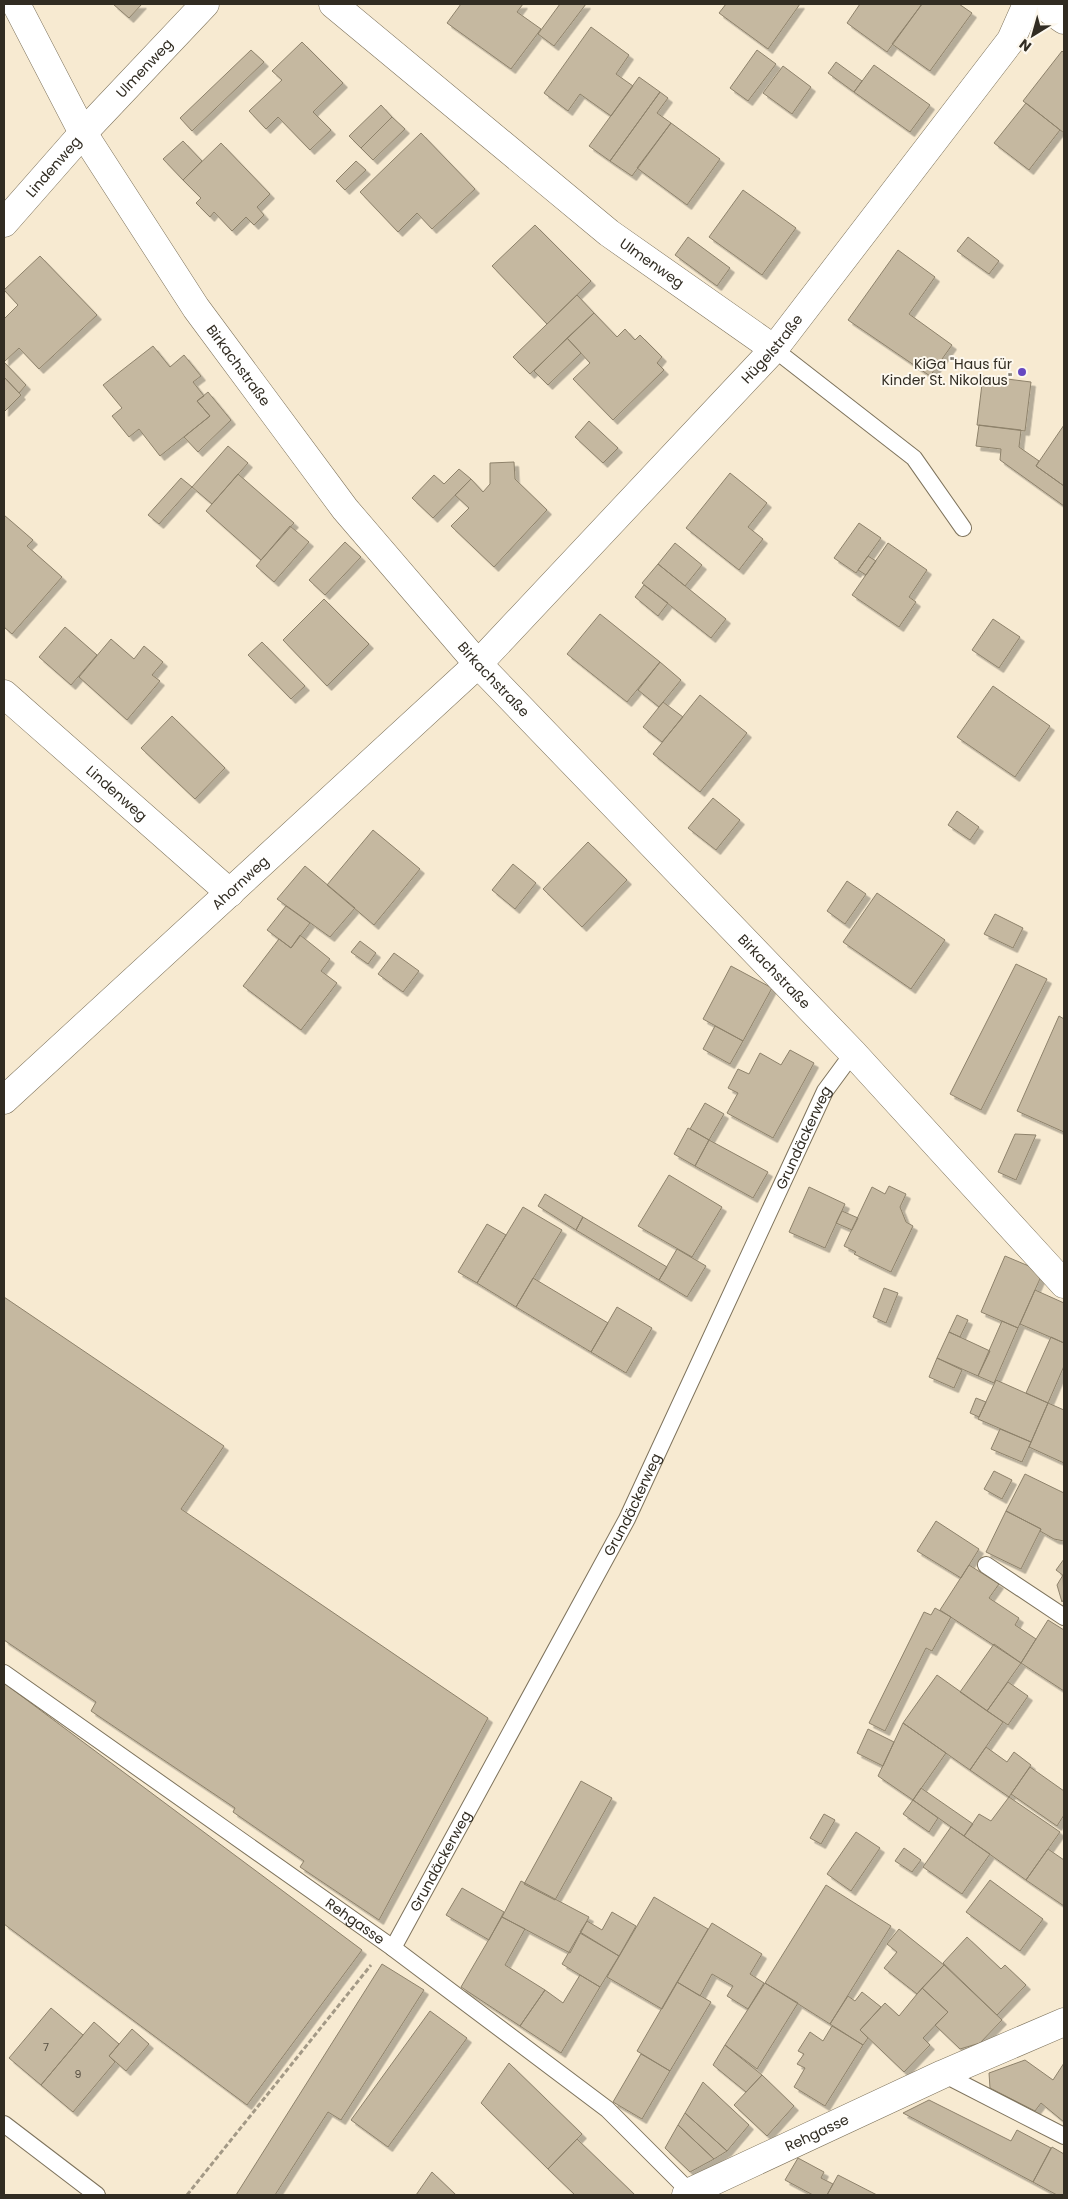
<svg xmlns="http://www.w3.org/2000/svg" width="1068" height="2199" font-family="Poppins,sans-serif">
<defs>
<filter id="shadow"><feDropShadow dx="4.5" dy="4.5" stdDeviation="0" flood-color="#0004"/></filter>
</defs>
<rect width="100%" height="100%" fill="#f7ead1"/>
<path fill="#c5b8a0" stroke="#8e826b" filter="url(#shadow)" d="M 113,4 L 142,4 L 129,18 Z
M 461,4 L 523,4 L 517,12 L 541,29 L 511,69 L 447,23 Z
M 560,4 L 586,4 L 554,46 L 538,34 Z
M 726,4 L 800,4 L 768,49 L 719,13 Z
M 860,4 L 922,4 L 887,52 L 847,23 Z
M 922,4 L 959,4 L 972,13 L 930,71 L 892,44 Z
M 591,27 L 629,55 L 616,74 L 633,86 L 611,116 L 580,94 L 568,111 L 544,93 Z
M 302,42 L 343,83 L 313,112 L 331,130 L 310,150 L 278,117 L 266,129 L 249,111 L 282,80 L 272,71 Z
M 251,50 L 264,62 L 192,131 L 180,118 Z
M 757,50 L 776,64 L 748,101 L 730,88 Z
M 1062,51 L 1064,53 L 1064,133 L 1023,101 Z
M 836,62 L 862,81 L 854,92 L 828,73 Z
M 874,65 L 930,105 L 910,132 L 854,92 Z
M 783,66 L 811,87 L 792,114 L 763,93 Z
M 639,77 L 660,92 L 610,161 L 589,146 Z
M 660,92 L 668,98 L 657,113 L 671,123 L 632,176 L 610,161 Z
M 1026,103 L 1060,130 L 1029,170 L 994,143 Z
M 381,105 L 392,117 L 361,148 L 349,136 Z
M 392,117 L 405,129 L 373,160 L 361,148 Z
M 671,123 L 720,159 L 687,205 L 637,168 Z
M 421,133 L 475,189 L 432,229 L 417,213 L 398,232 L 360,192 Z
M 183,141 L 202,161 L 183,180 L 163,159 Z
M 221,143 L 270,194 L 257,207 L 264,215 L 254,225 L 246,217 L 232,231 L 214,212 L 210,217 L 196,203 L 201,198 L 183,180 Z
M 356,161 L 366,170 L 345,190 L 336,181 Z
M 743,190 L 796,228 L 762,275 L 709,237 Z
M 535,225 L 591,281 L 547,324 L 492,266 Z
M 688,237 L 730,268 L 717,286 L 675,255 Z
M 968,237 L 999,261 L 989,274 L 957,251 Z
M 898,250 L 935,277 L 909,314 L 952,345 L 930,376 L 848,320 Z
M 40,256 L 97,315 L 39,369 L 19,348 L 4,362 L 4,319 L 18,305 L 4,290 Z
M 577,295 L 594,313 L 530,374 L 513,357 Z
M 594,313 L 617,337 L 625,329 L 635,340 L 640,335 L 662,357 L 657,363 L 664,370 L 613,420 L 573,379 L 590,363 L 567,338 Z
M 567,338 L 581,353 L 548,385 L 534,371 Z
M 153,346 L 170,367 L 184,355 L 201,376 L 193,382 L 204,396 L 197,401 L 210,416 L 160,456 L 139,429 L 129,437 L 112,416 L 122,408 L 103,385 Z
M 4,362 L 26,385 L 19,393 L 4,377 Z
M 983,376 L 1031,382 L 1025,431 L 977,425 Z
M 4,377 L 21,395 L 4,412 Z
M 208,392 L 231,420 L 198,452 L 184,437 L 210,416 L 197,401 Z
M 589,421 L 618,448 L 603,463 L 575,437 Z
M 979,425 L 1021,430 L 1019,447 L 1039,461 L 1036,466 L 1064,486 L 1064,506 L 1000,460 L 1001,449 L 976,446 Z
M 1064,425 L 1064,486 L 1036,466 Z
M 228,446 L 248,463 L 212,504 L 192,487 Z
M 514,462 L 515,479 L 547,510 L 494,567 L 451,526 L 469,508 L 455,495 L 471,479 L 483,492 L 490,484 L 490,463 Z
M 459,469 L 471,479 L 433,518 L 412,498 L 434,475 L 444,484 Z
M 730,473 L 767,503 L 748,527 L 763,539 L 739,570 L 686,528 Z
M 238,474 L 294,523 L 261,560 L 206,511 Z
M 181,478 L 192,487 L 159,524 L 148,515 Z
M 4,515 L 33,540 L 27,546 L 62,577 L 12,634 L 4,627 Z
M 859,523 L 881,538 L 856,573 L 834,558 Z
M 290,526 L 309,542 L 274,582 L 256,566 Z
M 345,542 L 361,557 L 325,595 L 309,580 Z
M 675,543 L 702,565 L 685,586 L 658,564 Z
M 888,543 L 927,570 L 909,597 L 916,602 L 899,627 L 852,595 Z
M 868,556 L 876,561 L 866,575 L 858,570 Z
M 658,564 L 726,619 L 711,638 L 642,583 Z
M 644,585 L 668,603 L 658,616 L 635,597 Z
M 324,599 L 369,644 L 327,686 L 283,640 Z
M 600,614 L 660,662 L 627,702 L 567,654 Z
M 993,619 L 1020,637 L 999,668 L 972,650 Z
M 65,627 L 97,655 L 71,685 L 39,657 Z
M 111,639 L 134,659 L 144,646 L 163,662 L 152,675 L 160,681 L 127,720 L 79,677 Z
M 262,642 L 305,686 L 291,699 L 248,655 Z
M 660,662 L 681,680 L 659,707 L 638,690 Z
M 993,686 L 1050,726 L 1015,777 L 957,737 Z
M 700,695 L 747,733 L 700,792 L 653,754 Z
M 663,702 L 683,717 L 662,742 L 643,727 Z
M 172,716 L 225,768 L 195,799 L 141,748 Z
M 713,798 L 740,820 L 716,850 L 688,828 Z
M 957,811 L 979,827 L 970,840 L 948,825 Z
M 373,830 L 420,869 L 374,925 L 327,885 Z
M 588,842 L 627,880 L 582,927 L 543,889 Z
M 513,864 L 536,883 L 515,909 L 492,890 Z
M 305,866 L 355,908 L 330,937 L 277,899 Z
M 847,881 L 866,894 L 845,924 L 827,911 Z
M 877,893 L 945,940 L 911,989 L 843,942 Z
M 286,906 L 310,923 L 291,948 L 267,930 Z
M 995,914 L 1023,928 L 1013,948 L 984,934 Z
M 300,935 L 330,959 L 321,971 L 337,983 L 301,1030 L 243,986 L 279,939 L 291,948 Z
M 360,941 L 376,953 L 368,964 L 351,952 Z
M 394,953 L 419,971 L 403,992 L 378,974 Z
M 1016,964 L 1047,979 L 981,1110 L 950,1094 Z
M 731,966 L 772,988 L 743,1041 L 703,1019 Z
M 1059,1016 L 1064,1019 L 1064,1132 L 1017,1111 Z
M 715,1026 L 743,1041 L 730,1064 L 703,1049 Z
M 790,1050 L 814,1063 L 773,1138 L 727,1113 L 738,1093 L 728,1088 L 738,1069 L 749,1074 L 760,1053 L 781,1065 Z
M 705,1103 L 724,1114 L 709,1140 L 690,1129 Z
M 688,1128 L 709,1140 L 695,1166 L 674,1154 Z
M 1015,1134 L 1036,1135 L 1016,1180 L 998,1172 Z
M 709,1140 L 768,1172 L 753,1198 L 695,1166 Z
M 669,1175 L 722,1207 L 692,1257 L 638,1226 Z
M 889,1186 L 906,1194 L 900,1207 L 906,1222 L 913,1226 L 891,1272 L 854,1254 L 856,1252 L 844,1246 L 872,1187 L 885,1194 Z
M 809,1187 L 845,1204 L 825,1248 L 789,1232 Z
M 545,1194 L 583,1217 L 576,1230 L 538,1206 Z
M 523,1207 L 562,1230 L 516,1307 L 477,1283 Z
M 842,1211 L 858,1218 L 852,1230 L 836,1223 Z
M 583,1217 L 667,1267 L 659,1280 L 576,1230 Z
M 487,1224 L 506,1235 L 477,1283 L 458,1272 Z
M 677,1249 L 706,1266 L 687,1297 L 659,1280 Z
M 1005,1256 L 1043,1272 L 1018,1328 L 981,1312 Z
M 533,1278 L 608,1323 L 591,1352 L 516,1307 Z
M 884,1288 L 898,1293 L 886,1323 L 873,1317 Z
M 1035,1290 L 1064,1303 L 1064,1343 L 1020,1324 Z
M 4,1297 L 224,1446 L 181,1509 L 488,1718 L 379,1920 L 300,1867 L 304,1861 L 233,1812 L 235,1808 L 91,1711 L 96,1702 L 4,1640 Z
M 617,1307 L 652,1328 L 626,1373 L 591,1352 Z
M 957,1315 L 968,1320 L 960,1337 L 949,1332 Z
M 1002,1321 L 1018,1328 L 994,1383 L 978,1376 Z
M 949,1332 L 990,1351 L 978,1376 L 937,1358 Z
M 1051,1337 L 1064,1343 L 1064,1366 L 1048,1403 L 1026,1393 Z
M 937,1358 L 962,1370 L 954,1388 L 929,1377 Z
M 996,1380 L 1048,1403 L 1031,1442 L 978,1419 Z
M 976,1398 L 986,1402 L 979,1417 L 970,1413 Z
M 1048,1403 L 1064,1410 L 1064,1463 L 1029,1447 Z
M 1000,1429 L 1031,1442 L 1022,1462 L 991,1449 Z
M 994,1471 L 1012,1480 L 1002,1499 L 984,1489 Z
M 1025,1474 L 1064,1493 L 1064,1541 L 1054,1539 L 1040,1531 L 1041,1529 L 1006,1511 Z
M 1006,1511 L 1041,1529 L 1021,1569 L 986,1552 Z
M 936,1521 L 979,1549 L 961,1578 L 917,1551 Z
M 1064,1559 L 1064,1576 L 1056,1570 Z
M 969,1565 L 999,1584 L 989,1598 L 1019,1618 L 1015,1625 L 1036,1639 L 1021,1663 L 940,1610 Z
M 1063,1575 L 1064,1599 L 1062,1602 L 1057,1585 Z
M 935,1608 L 951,1617 L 932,1651 L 926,1648 L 885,1731 L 869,1723 L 924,1612 L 931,1615 Z
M 1048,1620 L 1064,1630 L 1064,1691 L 1021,1663 Z
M 994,1644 L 1021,1663 L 987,1711 L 960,1692 Z
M 937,1675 L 1003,1722 L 970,1770 L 903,1723 Z
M 1008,1682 L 1028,1696 L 1008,1725 L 987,1711 Z
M 4,1683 L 362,1950 L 247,2105 L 4,1924 Z
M 903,1723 L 946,1753 L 913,1800 L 878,1776 Z
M 868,1729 L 894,1742 L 883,1766 L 857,1753 Z
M 986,1747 L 1007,1762 L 1014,1752 L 1031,1765 L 1009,1797 L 970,1770 Z
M 1030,1767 L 1064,1791 L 1064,1815 L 1057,1826 L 1011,1794 Z
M 581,1781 L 612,1798 L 555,1900 L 524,1884 Z
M 921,1788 L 973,1824 L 964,1836 L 913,1800 Z
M 1009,1797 L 1060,1832 L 1026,1880 L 964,1836 L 979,1814 L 991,1821 Z
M 913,1800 L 938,1818 L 929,1832 L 903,1814 Z
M 824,1814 L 835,1820 L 821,1844 L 810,1838 Z
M 951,1827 L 990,1854 L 962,1894 L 923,1867 Z
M 856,1832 L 880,1848 L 851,1891 L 827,1874 Z
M 904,1848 L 921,1860 L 912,1872 L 895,1861 Z
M 1048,1849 L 1064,1860 L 1064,1906 L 1026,1880 Z
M 990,1880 L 1043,1919 L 1020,1951 L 966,1912 Z
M 521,1881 L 589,1917 L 570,1953 L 502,1917 Z
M 826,1885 L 891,1926 L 830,2024 L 765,1983 Z
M 462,1888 L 504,1912 L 489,1940 L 446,1915 Z
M 654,1897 L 708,1929 L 662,2009 L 607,1977 Z
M 612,1912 L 636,1926 L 619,1956 L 580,1932 L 587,1921 L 602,1930 Z
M 502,1917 L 525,1929 L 505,1965 L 545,1990 L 520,2026 L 461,1987 Z
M 712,1923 L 762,1954 L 750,1974 L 764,1983 L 748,2009 L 727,1996 L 733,1986 L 712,1974 L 700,1996 L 677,1982 Z
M 899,1929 L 944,1965 L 917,1994 L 884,1968 L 897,1952 L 887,1944 Z
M 580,1933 L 619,1956 L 600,1987 L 562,1964 Z
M 967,1937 L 1001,1969 L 1005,1965 L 1026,1985 L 997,2015 L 943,1963 Z
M 382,1964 L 424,1990 L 341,2120 L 328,2112 L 275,2195 L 236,2195 Z
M 944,1965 L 1002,2020 L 980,2043 L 960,2049 L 935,2025 L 948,2012 L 922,1988 Z
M 580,1975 L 600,1987 L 561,2053 L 520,2026 L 545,1990 L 563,2003 Z
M 677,1982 L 711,2002 L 670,2071 L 637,2051 Z
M 765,1983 L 798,2003 L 757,2069 L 725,2045 Z
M 922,1988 L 948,2012 L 923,2038 L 930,2045 L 904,2072 L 860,2030 L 885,2003 L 899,2016 Z
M 862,1992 L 881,2007 L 860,2030 L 868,2038 L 863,2045 L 830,2024 L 848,1996 L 855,2001 Z
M 51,2008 L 83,2035 L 41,2085 L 9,2058 Z
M 430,2011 L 467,2038 L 388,2147 L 351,2120 Z
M 94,2022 L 119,2044 L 109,2056 L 115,2062 L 73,2112 L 41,2085 Z
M 832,2026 L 863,2045 L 825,2106 L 794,2087 L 805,2068 L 797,2064 L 804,2054 L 798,2051 L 810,2032 L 823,2041 Z
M 132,2029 L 149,2044 L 126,2071 L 109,2056 Z
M 725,2045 L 762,2075 L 746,2092 L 713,2065 Z
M 641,2054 L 670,2071 L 642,2119 L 613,2102 Z
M 1025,2060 L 1053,2080 L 1064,2063 L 1064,2122 L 1041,2103 L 1035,2111 L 990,2088 L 989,2073 Z
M 509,2063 L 582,2134 L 548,2169 L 481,2103 Z
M 762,2075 L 794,2106 L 767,2136 L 734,2105 Z
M 703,2082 L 749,2125 L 727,2151 L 685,2113 Z
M 929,2100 L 1011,2141 L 1017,2130 L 1051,2148 L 1033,2182 L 903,2113 Z
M 685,2113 L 727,2151 L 714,2159 L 678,2125 Z
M 678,2125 L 714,2159 L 690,2172 L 665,2148 Z
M 577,2139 L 635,2195 L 575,2195 L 548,2169 Z
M 1052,2147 L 1064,2154 L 1064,2195 L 1057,2195 L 1033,2182 Z
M 798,2158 L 824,2172 L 821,2178 L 833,2184 L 827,2195 L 813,2195 L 785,2180 Z
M 432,2172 L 456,2195 L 416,2195 Z
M 838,2175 L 877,2195 L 827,2195 Z"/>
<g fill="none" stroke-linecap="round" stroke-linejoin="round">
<g stroke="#7e735c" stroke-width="18">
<g id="service">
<path d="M 774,349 L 914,458 L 963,528"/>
<path d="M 986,1565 L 1064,1617"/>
<path id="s1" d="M 4,1673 L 393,1948 L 607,2109 L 690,2192"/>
<path id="s2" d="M 393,1948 L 627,1519 L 825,1091 L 853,1053"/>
<path d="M 943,2074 L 1064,2136"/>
<path d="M 4,2124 L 97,2195"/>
</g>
</g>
<g stroke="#7e735c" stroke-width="29">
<g id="minor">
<path id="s3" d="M 16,4 L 83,133 L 196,308 L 345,509 L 478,664 L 853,1053 L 1064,1284"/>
<path id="s4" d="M 333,4 L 609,233 L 774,349"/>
<path d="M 1041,4 L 1064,20"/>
<path id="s5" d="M 4,223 L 83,133 L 205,4"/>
<path id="s6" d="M 4,694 L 230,893"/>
<path id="s7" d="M 4,1100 L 478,664 L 774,349 L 1011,40 L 1027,4"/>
<path id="s8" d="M 686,2195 L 690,2192 L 943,2074 L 1064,2022"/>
</g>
</g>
<path stroke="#a39986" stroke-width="3" stroke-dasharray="5 2.5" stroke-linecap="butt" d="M 187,2195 L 371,1965"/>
<use href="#service" stroke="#fff" stroke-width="16"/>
<use href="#minor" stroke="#fff" stroke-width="28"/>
</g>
<circle fill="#6648c1" stroke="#fdf8ee" stroke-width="2" cx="1022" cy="372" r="5"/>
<g text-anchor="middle" stroke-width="4" stroke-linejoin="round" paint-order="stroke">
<g font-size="11" fill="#564f42">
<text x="46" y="2051">7</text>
<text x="78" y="2078">9</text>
</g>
<g font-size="14" fill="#312c22" stroke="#fdf8ee">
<text dy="5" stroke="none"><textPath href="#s5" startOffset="209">Ulmenweg</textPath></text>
<text dy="5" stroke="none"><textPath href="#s5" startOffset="75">Lindenweg</textPath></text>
<text dy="5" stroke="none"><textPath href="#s4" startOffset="411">Ulmenweg</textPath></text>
<text dy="5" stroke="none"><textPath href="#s7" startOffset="1075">Hügelstraße</textPath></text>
<text dy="5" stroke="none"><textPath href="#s3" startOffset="425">Birkachstraße</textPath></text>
<text dy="5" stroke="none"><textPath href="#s3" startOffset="830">Birkachstraße</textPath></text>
<text dy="5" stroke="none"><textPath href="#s6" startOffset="150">Lindenweg</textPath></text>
<text dy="5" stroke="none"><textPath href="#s7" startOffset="321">Ahornweg</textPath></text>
<text dy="5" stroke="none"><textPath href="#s3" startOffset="1235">Birkachstraße</textPath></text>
<text dy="5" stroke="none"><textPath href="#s2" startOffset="909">Grundäckerweg</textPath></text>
<text dy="5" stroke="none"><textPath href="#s2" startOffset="504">Grundäckerweg</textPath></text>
<text dy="5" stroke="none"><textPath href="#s2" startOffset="99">Grundäckerweg</textPath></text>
<text dy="5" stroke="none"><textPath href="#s1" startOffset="430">Rehgasse</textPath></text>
<text dy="5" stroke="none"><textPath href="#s8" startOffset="145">Rehgasse</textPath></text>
</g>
<g font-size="14" fill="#312c22" stroke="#fdf8ee" text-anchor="end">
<text x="1012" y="369">KiGa "Haus für<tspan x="1012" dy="16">Kinder St. Nikolaus"</tspan></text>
</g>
</g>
<rect width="1068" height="2199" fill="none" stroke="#312c22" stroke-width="10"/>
<g transform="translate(1033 35) rotate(217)" stroke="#fdf8ee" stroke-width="4" paint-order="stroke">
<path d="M0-4L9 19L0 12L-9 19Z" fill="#312c22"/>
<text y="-8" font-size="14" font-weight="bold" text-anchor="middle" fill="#312c22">N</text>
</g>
</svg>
